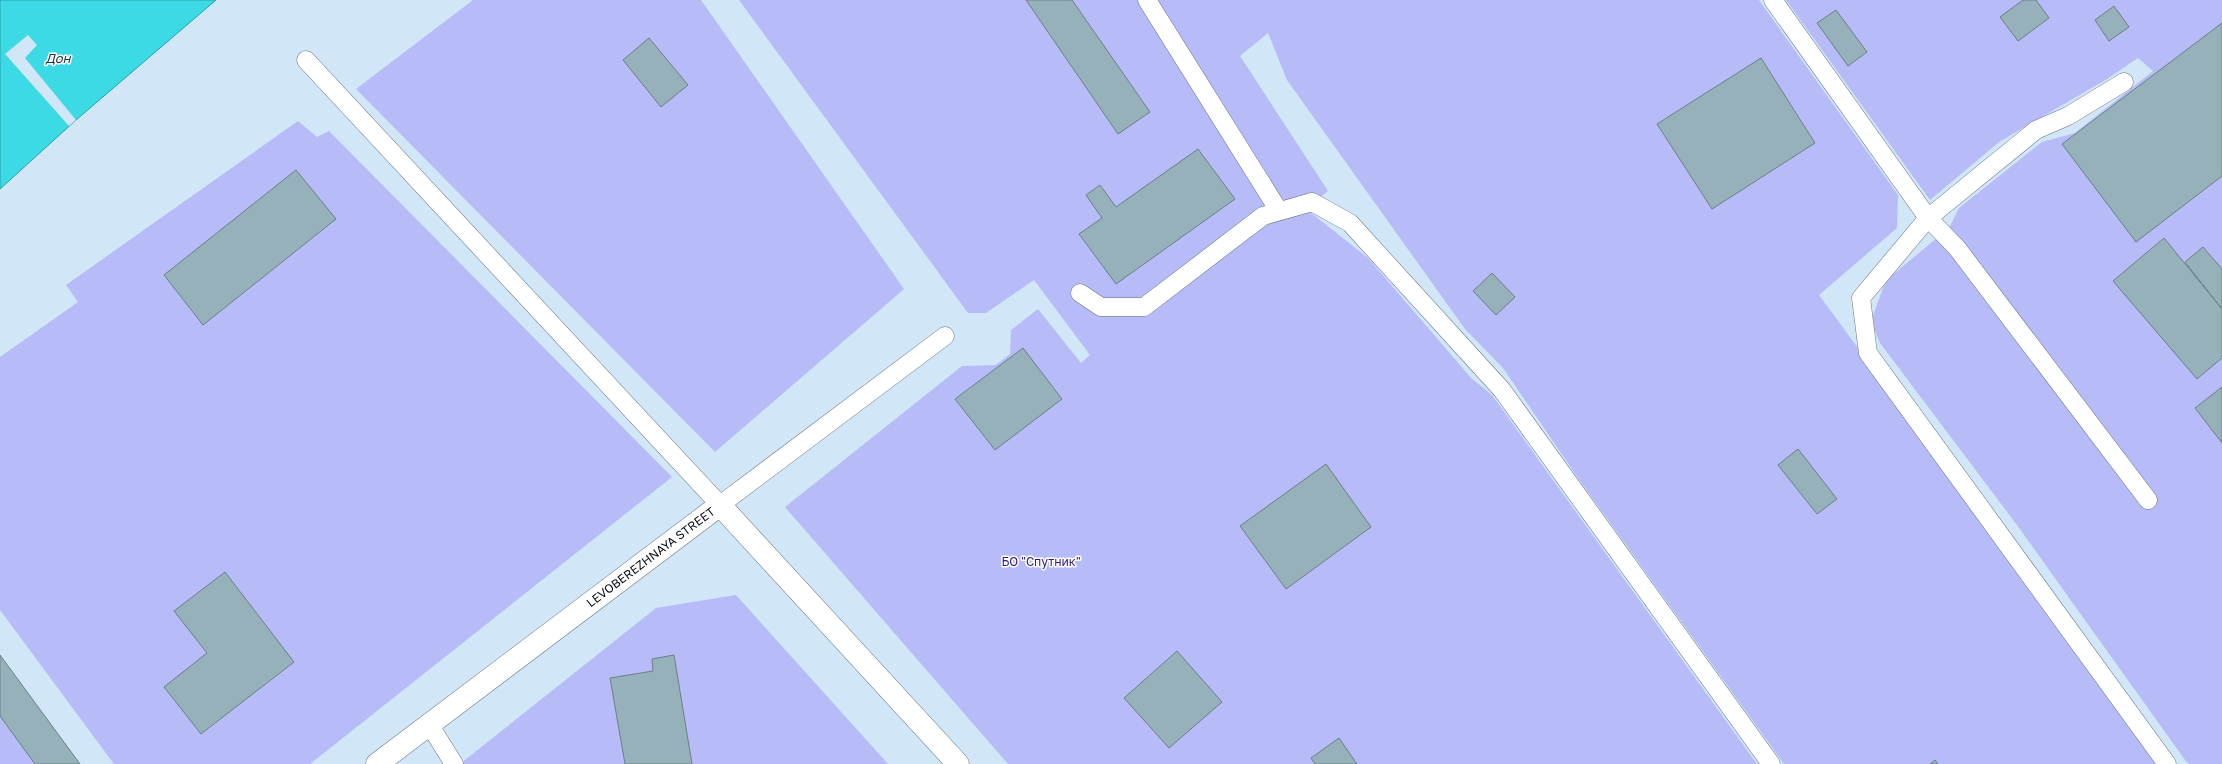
<svg xmlns="http://www.w3.org/2000/svg" width="2222" height="764" font-family="'Golos Text',sans-serif">
<rect width="100%" height="100%" fill="#d1e6f6"/>
<path fill="#b7bbf7" d="M 473,0 L 701,0 L 904,289 L 715,452 L 356,89 Z
M 739,0 L 1759,0 L 1898,195 L 1897,228 L 1819,295 L 1994,533 L 2157,764 L 1784,764 L 1580,481 L 1503,368 L 1465,329 L 1287,80 L 1268,33 L 1240,56 L 1328,191 L 1306,209 L 1368,258 L 1471,378 L 1492,395 L 1757,764 L 1008,764 L 785,507 L 962,366 L 996,365 L 1010,354 L 1011,330 L 1038,309 L 1081,363 L 1090,355 L 1034,280 L 986,313 L 968,313 Z
M 1786,0 L 2222,0 L 2222,764 L 2189,764 L 2185,760 L 2017,525 L 1880,343 L 1871,321 L 1883,288 L 1890,277 L 1949,228 L 1959,208 L 2042,142 L 2075,133 L 2153,71 L 2138,58 L 2107,79 L 1999,142 L 1930,200 Z
M 298,121 L 317,137 L 329,131 L 672,477 L 310,764 L 114,764 L 0,610 L 0,357 L 78,302 L 66,285 Z
M 736,595 L 888,764 L 460,764 L 656,608 Z
M 0,657 L 80,764 L 0,764 Z"/>
<path fill="#3bdae5" stroke="#2c9da7" d="M 0,0 L 216,0 L 76,120 L 0,189 Z"/>
<path fill="#d1e6f6" d="M 28,35 L 37,45 L 25,58 L 76,120 L 69,126 L 5,54 Z"/>
<path fill="#97b1ba" stroke="#688089" d="M 1026,0 L 1072,0 L 1150,112 L 1118,134 Z
M 2023,0 L 2036,0 L 2049,18 L 2018,41 L 2000,17 Z
M 2114,6 L 2129,27 L 2109,41 L 2095,20 Z
M 1836,10 L 1867,52 L 1848,66 L 1817,23 Z
M 2222,23 L 2222,176 L 2136,242 L 2062,144 Z
M 649,38 L 688,85 L 661,107 L 623,60 Z
M 1761,58 L 1815,143 L 1712,209 L 1657,124 Z
M 1198,149 L 1235,199 L 1116,284 L 1079,234 L 1102,218 L 1086,195 L 1100,185 L 1116,207 Z
M 296,170 L 336,219 L 203,325 L 164,275 Z
M 2164,238 L 2222,309 L 2222,358 L 2197,379 L 2113,281 Z
M 2203,247 L 2222,269 L 2222,309 L 2185,262 Z
M 1492,273 L 1515,297 L 1496,315 L 1473,291 Z
M 1023,348 L 1062,399 L 995,450 L 955,399 Z
M 2222,387 L 2222,443 L 2195,408 Z
M 1798,449 L 1837,499 L 1817,514 L 1778,465 Z
M 1326,464 L 1371,527 L 1286,589 L 1240,526 Z
M 225,572 L 294,662 L 201,734 L 164,687 L 207,653 L 174,611 Z
M 1177,651 L 1222,702 L 1169,748 L 1124,698 Z
M 0,655 L 80,764 L 35,764 L 0,716 Z
M 674,655 L 692,764 L 625,764 L 610,678 L 653,671 L 652,659 Z
M 1339,738 L 1357,764 L 1315,764 L 1311,758 Z
M 1935,760 L 1938,764 L 1930,764 Z"/>
<g fill="none" stroke-linecap="round" stroke-linejoin="round">
<g stroke="#637584" stroke-width="19">
<path id="lane" d="M 1147,0 L 1279,211
M 1773,0 L 1928,218 L 1957,248 L 2148,500
M 306,60 L 720,505 L 945,336
M 2124,82 L 2068,116 L 2036,130 L 1928,218 L 1861,298 L 1868,353 L 2167,764
M 1080,293 L 1101,307 L 1144,307 L 1263,216 L 1312,202 L 1350,223 L 1502,390 L 1771,764
M 429,724 L 454,764"/>
</g>
<g stroke="#637584" stroke-width="23">
<g id="street">
<path id="s1" d="M 377,764 L 720,505 L 958,764"/>
</g>
</g>
<use href="#lane" stroke="#fff" stroke-width="18"/>
<use href="#street" stroke="#fff" stroke-width="22"/>
</g>
<g text-anchor="middle" stroke-width="3" stroke-linejoin="round" paint-order="stroke">
<g font-size="12" fill="#091016" stroke="#fff">
<text dy="4" stroke="none"><textPath href="#s1" startOffset="343">LEVOBEREZHNAYA STREET</textPath></text>
</g>
<g font-size="12" fill="#2c1b7f" stroke="#fff">
<text x="1041" y="566">БО "Спутник"</text>
</g>
<g font-size="13" font-style="italic" fill="#1e3739" stroke="#fff">
<text x="58" y="63">Дон</text>
</g>
</g>
</svg>
